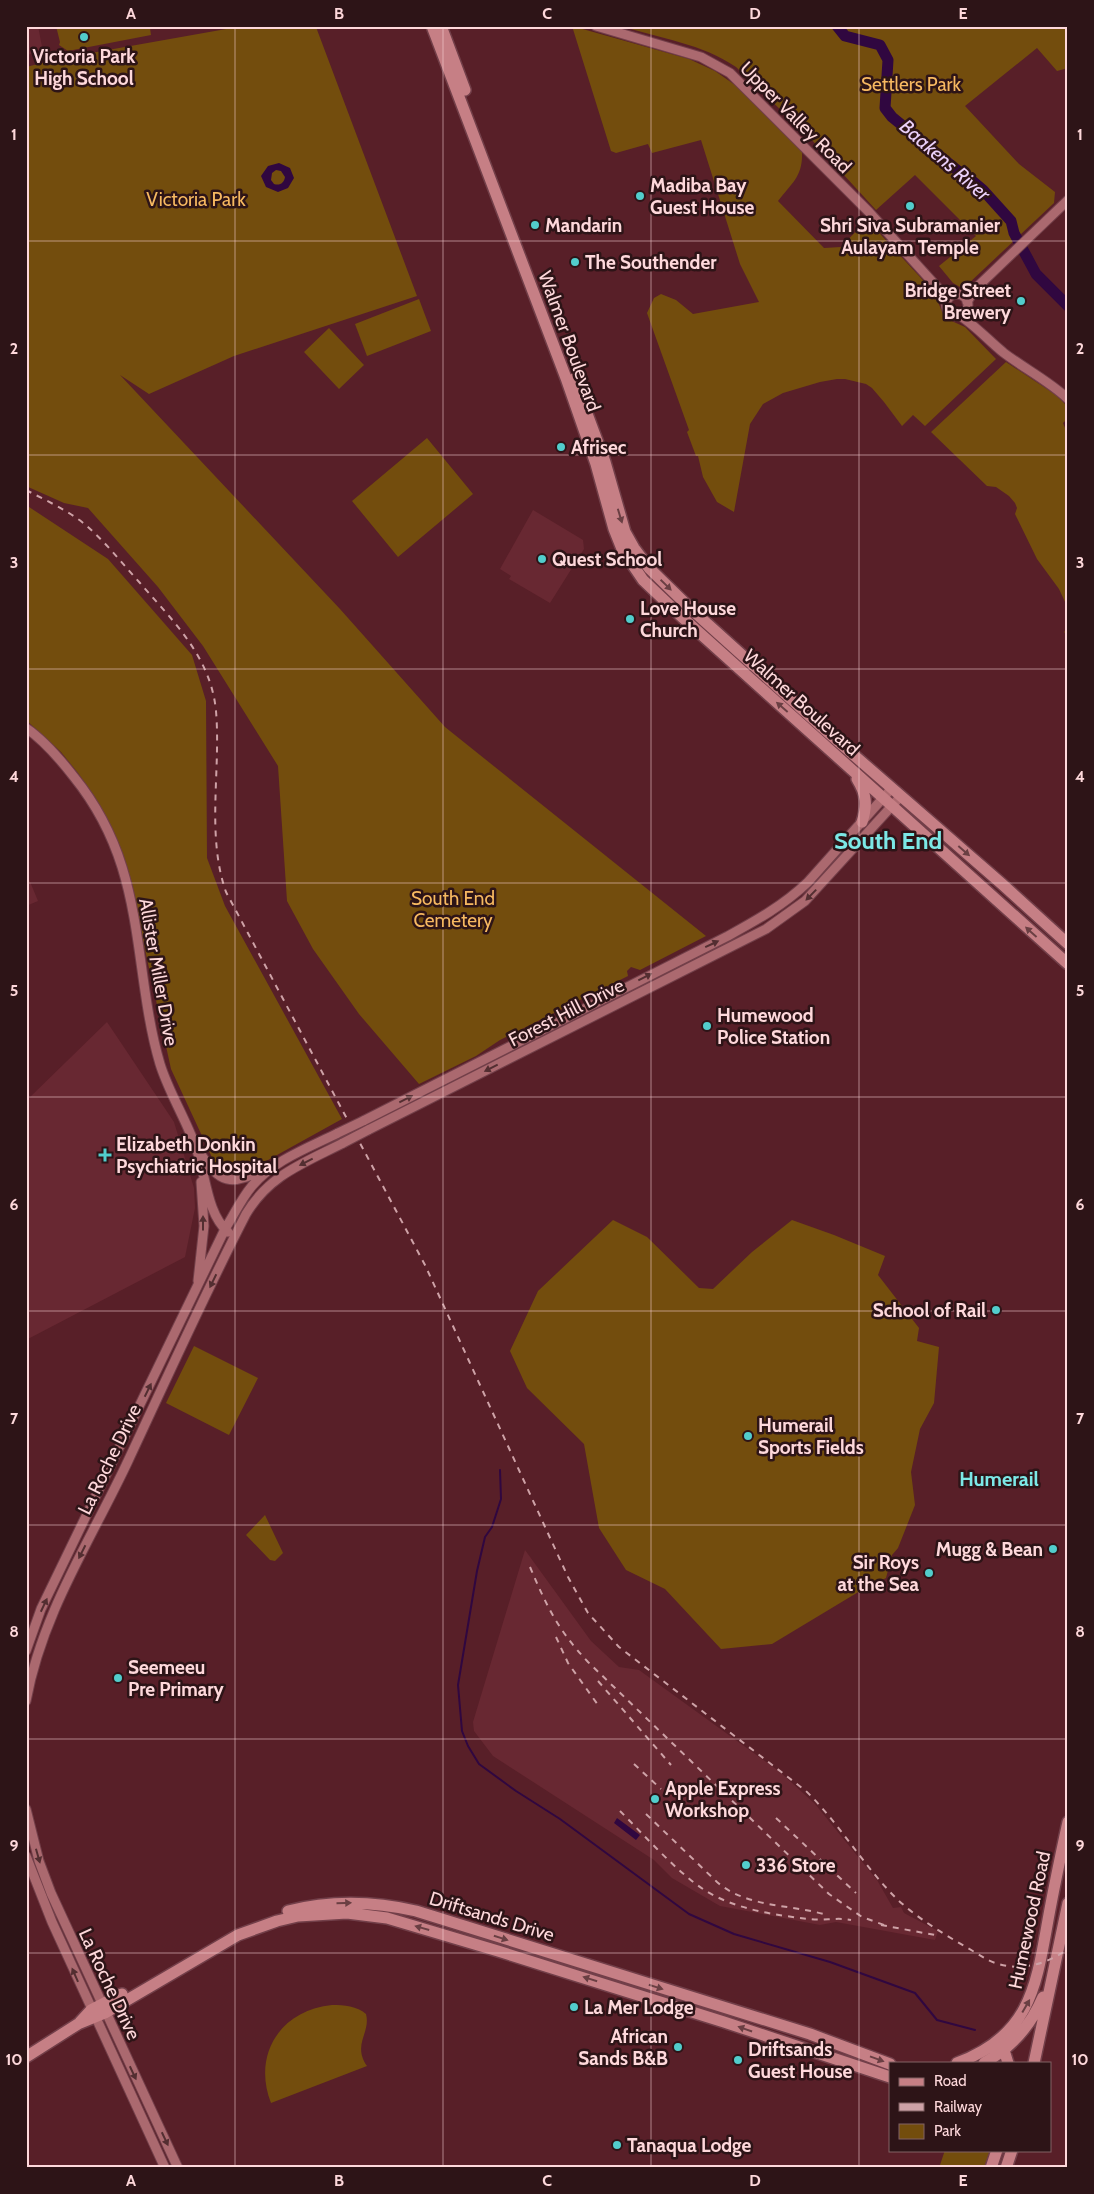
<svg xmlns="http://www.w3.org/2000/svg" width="1094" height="2194" font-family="Cabin,sans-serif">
<rect width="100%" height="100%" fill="#581f28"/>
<path fill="#682832" d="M 26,26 L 38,26 L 43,52 L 26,55 Z
M 533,510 L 583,540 L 584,549 L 550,603 L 509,579 L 511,576 L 500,569 Z
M 26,872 L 38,901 L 26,906 Z
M 107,1022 L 174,1122 L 194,1188 L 195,1208 L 185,1257 L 26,1340 L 26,1101 Z
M 525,1550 L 591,1641 L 619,1667 L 639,1670 L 780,1772 L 815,1804 L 877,1880 L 893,1908 L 901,1907 L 904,1913 L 938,1931 L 935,1940 L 836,1922 L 820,1925 L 720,1906 L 672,1878 L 654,1860 L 493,1756 L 474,1731 L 473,1722 Z"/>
<path fill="#734d0d" d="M 56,26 L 146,26 L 147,29 L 150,28 L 151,35 L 68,51 L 59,45 L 60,42 Z
M 243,26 L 316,27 L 417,296 L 234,356 L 149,394 L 120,375 L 340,609 L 445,727 L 706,936 L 640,970 L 631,967 L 627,971 L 628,976 L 500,1040 L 476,1056 L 419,1084 L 359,1014 L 313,949 L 287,901 L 278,766 L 203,646 L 158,587 L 88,508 L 64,503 L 26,486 L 26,67 L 63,58 Z
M 572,26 L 689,59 L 715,71 L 735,85 L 802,152 C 803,176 792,183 778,201 L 824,248 L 841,247 L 862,225 L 870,223 L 933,291 L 945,318 L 965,327 L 996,359 L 925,426 L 913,415 L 902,426 L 884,402 L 872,388 L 866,384 L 845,379 L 837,379 L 820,382 L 783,393 L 763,404 L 750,424 L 734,512 L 717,502 L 703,477 L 698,456 L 696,456 L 687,432 L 689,430 L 647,313 L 654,298 L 661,294 L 676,300 L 693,314 L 759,302 L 740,264 L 701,140 L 652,153 L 648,144 L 616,153 L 611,151 Z
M 621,26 L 1068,26 L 1068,68 L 1057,71 L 1037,48 L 965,106 L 1019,164 L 1055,192 L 1054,203 L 967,285 L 960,287 L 953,283 L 939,266 L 976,236 L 915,175 L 876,210 L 810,138 L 736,67 C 703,44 659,38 621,26 Z
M 419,299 L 431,331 L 367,356 L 355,324 Z
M 329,328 L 364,365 L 339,389 L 304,352 Z
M 1006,362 L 1056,395 L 1068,407 L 1068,418 L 1063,423 L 1068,435 L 1068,636 L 1064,632 L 1068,628 L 1066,604 L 1059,589 L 1037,559 L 1015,514 L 1017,508 L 1015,503 L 1009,496 L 996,487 L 987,486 L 931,432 Z
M 427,438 L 473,494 L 398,557 L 352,501 Z
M 26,505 L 108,559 L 192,655 L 206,701 L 207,858 L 225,906 L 342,1119 L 268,1160 L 247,1170 L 228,1173 L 215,1164 L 171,1069 L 127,867 L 112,830 L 95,797 L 78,773 L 61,752 L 26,720 Z
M 613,1220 L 647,1237 L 699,1288 L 713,1289 L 752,1252 L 792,1220 L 834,1235 L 885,1256 L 878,1275 L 919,1328 L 917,1341 L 939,1347 L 934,1403 L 920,1429 L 911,1472 L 915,1505 L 898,1548 L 892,1555 L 886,1578 L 860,1591 L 772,1644 L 721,1649 L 665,1589 L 626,1570 L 599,1528 L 584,1444 L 527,1388 L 510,1351 L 538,1291 Z
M 194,1346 L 258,1378 L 229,1435 L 166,1403 Z
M 265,1515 L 283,1553 L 275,1561 L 270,1560 L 246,1535 Z
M 332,2005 C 344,2005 357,2006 366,2014 C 371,2033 352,2044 367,2066 L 271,2103 C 252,2054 281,2010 332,2005 Z
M 945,2150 L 990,2150 L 984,2168 L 939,2168 Z"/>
<path fill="#300740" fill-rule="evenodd" d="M 279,163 L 290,168 L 294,178 L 288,188 L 278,192 L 266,187 L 261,176 L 268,166 ZM 276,170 L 281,171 L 285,177 C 284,183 280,186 274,184 L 271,180 L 272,173 Z
M 617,1818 L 640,1835 L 636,1840 L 614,1823 Z"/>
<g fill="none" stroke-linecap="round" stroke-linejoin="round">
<path stroke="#300740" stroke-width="2" d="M 500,1470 L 501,1499 L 492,1527 L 485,1537 L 477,1571 L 458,1685 L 462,1731 L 468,1746 L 479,1764 L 516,1791 L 560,1819 L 689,1914 L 734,1934 L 830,1962 L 915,1993 L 937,2020 L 975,2030"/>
<path stroke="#300740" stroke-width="11" d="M 837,26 L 845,36 L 880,45 L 888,60 L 885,108 L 892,117 L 963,175 L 970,179 L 983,190 L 1011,221 L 1014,233 L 1036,274 L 1068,306"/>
<g stroke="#723f49" stroke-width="11">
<path id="minor" d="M 596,26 L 701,57 L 730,73 L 869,212 L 938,288 L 947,301
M946 305a11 11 0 1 1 22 0a11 11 0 1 1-22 0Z
M 967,302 L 975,289 L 1068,200
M 959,315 C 976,326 989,341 1004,353 C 1025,369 1049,381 1068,399
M 26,728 C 45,741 60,759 74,777 C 95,803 112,835 122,867 C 142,931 141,1000 160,1064 C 169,1093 186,1119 196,1148 C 206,1173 206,1213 228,1232
M 363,1121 L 728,936 C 757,920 784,905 808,882 L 892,788
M 368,1130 L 766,929 L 805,901 L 901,796
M 202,1156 C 223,1189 236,1182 268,1168
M 198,1281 L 204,1226 L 201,1182
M 26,1651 L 41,1609 L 225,1229 C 234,1215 241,1199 252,1186 C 274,1160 308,1148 338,1133
M 26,1701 C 42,1613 91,1540 128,1461 C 167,1378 204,1295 246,1214 C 269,1175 304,1163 343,1143
M 26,1809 L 39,1861 L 51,1893 L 178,2168
M 26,1856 L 52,1922 L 165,2168"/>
</g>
<g stroke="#723f49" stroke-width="14">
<path id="major" d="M 432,26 L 566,378 L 596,464 L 614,529 L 622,549 L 643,580 L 683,618 L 1068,964
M 441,26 L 465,90
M 574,379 L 605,462 L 625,532 L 634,548 L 649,568 L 691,609 L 825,730 L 1002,884 L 1068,944
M 857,779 C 866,794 868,804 862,822
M 288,1911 C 331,1900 373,1901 416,1911 L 810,2034 L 890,2064
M 80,2022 L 91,2010 L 122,1994
M 998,2046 L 1004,2050 L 1008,2063
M 26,2057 L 78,2024 L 105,2013 L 238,1935 L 277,1921 L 298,1916 L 347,1913 L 387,1918 L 498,1951 L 724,2022 L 890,2077
M 957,2063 C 1030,2036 1036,1987 1048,1920 C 1054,1887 1061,1854 1068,1822
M 984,2063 C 1011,2048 1031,2025 1043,1997
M 1034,2063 L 1068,1903
M 991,2168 L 997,2150
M 1006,2168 L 1012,2150"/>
</g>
<use href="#minor" stroke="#ab696f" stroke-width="9"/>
<use href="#major" stroke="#c67f85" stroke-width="11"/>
<path stroke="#cea2a7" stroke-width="2" stroke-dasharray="6 6" stroke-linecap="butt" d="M 26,490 C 45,500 65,509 82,522 C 104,540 121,562 140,583 C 173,621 211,657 216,711 C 221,770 206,835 226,892 L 425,1265 L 568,1577 L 588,1613 L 619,1647 L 806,1791 C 840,1824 864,1867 898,1900 C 924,1924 958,1942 988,1960 C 1013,1972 1042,1967 1065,1951
M 530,1567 C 547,1607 558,1630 588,1662 L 829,1894 L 862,1917 L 887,1926
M 556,1637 L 568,1663 L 598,1705
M 598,1681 L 671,1765
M 634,1764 L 661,1789
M 620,1811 C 644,1835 676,1871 703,1889 C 733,1909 774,1915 809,1919 C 823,1921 837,1917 851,1920
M 646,1814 L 717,1882 C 747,1908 790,1904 827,1915
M 776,1818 L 856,1893
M 881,1925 L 935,1935"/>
<g stroke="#723f49" stroke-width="11" stroke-linecap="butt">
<path id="minor-bridge" d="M 338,1133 L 363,1121
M 343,1143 L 368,1130"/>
</g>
<use href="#minor-bridge" stroke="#ab696f" stroke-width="9"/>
</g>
<defs><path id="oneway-solid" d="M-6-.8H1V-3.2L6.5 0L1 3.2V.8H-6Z" transform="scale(1.25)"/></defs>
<g fill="#6a3f43">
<use href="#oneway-solid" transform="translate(620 516) rotate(73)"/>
<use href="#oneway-solid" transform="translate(666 585) rotate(44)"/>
<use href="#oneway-solid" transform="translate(782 707) rotate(-139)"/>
<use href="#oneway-solid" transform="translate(964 851) rotate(41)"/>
<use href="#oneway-solid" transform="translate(1031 932) rotate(-138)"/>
<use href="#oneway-solid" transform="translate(344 1903) rotate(-2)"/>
<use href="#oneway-solid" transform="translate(422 1928) rotate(-164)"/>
<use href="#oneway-solid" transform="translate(501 1938) rotate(18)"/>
<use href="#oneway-solid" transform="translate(590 1979) rotate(-162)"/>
<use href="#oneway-solid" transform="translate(656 1987) rotate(17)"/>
<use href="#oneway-solid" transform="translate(1026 2006) rotate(-60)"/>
<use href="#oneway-solid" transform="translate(745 2029) rotate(-161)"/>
<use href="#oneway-solid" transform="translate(877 2059) rotate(20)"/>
</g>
<g fill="#532e31">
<use href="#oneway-solid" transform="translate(811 895) rotate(134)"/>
<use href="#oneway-solid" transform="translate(712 944) rotate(-25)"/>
<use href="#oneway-solid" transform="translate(645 977) rotate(-27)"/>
<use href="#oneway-solid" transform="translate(491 1068) rotate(153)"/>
<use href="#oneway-solid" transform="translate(406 1099) rotate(-27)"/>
<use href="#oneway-solid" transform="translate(306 1162) rotate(153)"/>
<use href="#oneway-solid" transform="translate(203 1223) rotate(-90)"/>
<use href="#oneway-solid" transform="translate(213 1281) rotate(116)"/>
<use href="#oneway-solid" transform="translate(148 1390) rotate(-64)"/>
<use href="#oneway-solid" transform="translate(82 1552) rotate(117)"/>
<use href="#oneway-solid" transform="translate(44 1605) rotate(-65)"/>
<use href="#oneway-solid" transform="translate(38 1856) rotate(74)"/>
<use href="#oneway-solid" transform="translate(75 1975) rotate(-114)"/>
<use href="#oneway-solid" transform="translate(133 2073) rotate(65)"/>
<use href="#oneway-solid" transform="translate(165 2139) rotate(65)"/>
</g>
<path fill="none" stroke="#fed8db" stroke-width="1" stroke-opacity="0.55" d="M 235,26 L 235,2168M 443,26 L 443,2168M 651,26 L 651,2168M 859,26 L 859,2168M 26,241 L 1068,241M 26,455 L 1068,455M 26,669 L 1068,669M 26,883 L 1068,883M 26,1097 L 1068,1097M 26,1311 L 1068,1311M 26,1525 L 1068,1525M 26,1739 L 1068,1739M 26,1953 L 1068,1953"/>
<g fill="#52cdcc" stroke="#2d1417" stroke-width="2">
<circle cx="84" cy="37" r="5"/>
<circle cx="640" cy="196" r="5"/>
<circle cx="910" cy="206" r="5"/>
<circle cx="535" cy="225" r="5"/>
<circle cx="575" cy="262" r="5"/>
<circle cx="1021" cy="301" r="5"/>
<circle cx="561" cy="447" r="5"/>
<circle cx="542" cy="559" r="5"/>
<circle cx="630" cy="619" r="5"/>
<circle cx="707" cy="1026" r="5"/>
<path d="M102.5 1147.5h5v5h5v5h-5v5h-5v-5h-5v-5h5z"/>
<circle cx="996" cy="1310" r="5"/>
<circle cx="748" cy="1436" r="5"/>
<circle cx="1053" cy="1549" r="5"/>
<circle cx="929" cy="1573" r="5"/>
<circle cx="118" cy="1678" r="5"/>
<circle cx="655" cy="1799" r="5"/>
<circle cx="746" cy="1865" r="5"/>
<circle cx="574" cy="2007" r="5"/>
<circle cx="678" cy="2047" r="5"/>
<circle cx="738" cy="2060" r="5"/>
<circle cx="617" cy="2145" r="5"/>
</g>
<g text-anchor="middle" stroke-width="5" stroke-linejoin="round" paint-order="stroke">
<g font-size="19" font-weight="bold" fill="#fed8db" stroke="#2d1417" text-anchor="start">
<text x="84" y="63" text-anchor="middle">Victoria Park<tspan x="84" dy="22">High School</tspan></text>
<text x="650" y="192">Madiba Bay<tspan x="650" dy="22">Guest House</tspan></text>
<text x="545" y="232">Mandarin</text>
<text x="910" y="232" text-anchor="middle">Shri Siva Subramanier<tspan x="910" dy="22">Aulayam Temple</tspan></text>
<text x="585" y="269">The Southender</text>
<text x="1011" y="297" text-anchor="end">Bridge Street<tspan x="1011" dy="22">Brewery</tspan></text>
<text x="571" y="454">Afrisec</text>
<text x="552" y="566">Quest School</text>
<text x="640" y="615">Love House<tspan x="640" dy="22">Church</tspan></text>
<text x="717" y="1022">Humewood<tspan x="717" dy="22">Police Station</tspan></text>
<text x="116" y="1151">Elizabeth Donkin<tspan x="116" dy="22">Psychiatric Hospital</tspan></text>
<text x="986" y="1317" text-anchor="end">School of Rail</text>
<text x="758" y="1432">Humerail<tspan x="758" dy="22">Sports Fields</tspan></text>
<text x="1043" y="1556" text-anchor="end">Mugg &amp; Bean</text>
<text x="919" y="1569" text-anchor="end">Sir Roys<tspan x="919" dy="22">at the Sea</tspan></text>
<text x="128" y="1674">Seemeeu<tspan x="128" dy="22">Pre Primary</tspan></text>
<text x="665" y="1795">Apple Express<tspan x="665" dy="22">Workshop</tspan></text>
<text x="756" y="1872">336 Store</text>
<text x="584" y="2014">La Mer Lodge</text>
<text x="668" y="2043" text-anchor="end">African<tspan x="668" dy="22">Sands B&amp;B</tspan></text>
<text x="748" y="2056">Driftsands<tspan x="748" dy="22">Guest House</tspan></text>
<text x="627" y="2152">Tanaqua Lodge</text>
</g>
<g font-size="19" fill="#f7b961" stroke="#2d1417">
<text x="911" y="91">Settlers Park</text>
<text x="196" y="206">Victoria Park</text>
<text x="453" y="905">South End<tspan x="453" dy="22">Cemetery</tspan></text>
</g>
<g font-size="19" fill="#fed8db" stroke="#2d1417">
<text transform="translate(796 117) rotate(45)" y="7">Upper Valley Road</text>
<text transform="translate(570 341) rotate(70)" y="7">Walmer Boulevard</text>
<text transform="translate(802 702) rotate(42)" y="7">Walmer Boulevard</text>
<text transform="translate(159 972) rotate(80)" y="7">Allister Miller Drive</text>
<text transform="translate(566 1012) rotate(-27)" y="7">Forest Hill Drive</text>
<text transform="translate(109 1459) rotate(-64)" y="7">La Roche Drive</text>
<text transform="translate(492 1916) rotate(17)" y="7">Driftsands Drive</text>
<text transform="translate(1029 1920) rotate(-78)" y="7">Humewood Road</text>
<text transform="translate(110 1984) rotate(65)" y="7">La Roche Drive</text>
</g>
<g font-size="20" font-style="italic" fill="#ecd1fb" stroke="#2d1417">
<text transform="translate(945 160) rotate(41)" y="7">Baakens River</text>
</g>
<g font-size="20" font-weight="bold" fill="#7ce8e6" stroke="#2d1417">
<text x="999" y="1486">Humerail</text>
</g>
<g font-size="24" font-weight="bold" fill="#7ce8e6" stroke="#2d1417">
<text x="888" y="849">South End</text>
</g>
</g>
<rect width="1094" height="2194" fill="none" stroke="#2d1417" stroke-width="55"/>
<rect x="889" y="2062" width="162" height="90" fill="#2d1417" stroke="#816265"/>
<rect x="899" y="2078" width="25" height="8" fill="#c67f85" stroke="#816265"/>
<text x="934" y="2086" font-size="15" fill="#fed8db">Road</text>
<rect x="899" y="2103" width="25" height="8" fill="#cea2a7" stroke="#816265"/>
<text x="934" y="2112" font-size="15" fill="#fed8db">Railway</text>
<rect x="899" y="2124" width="25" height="15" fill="#734d0d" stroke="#816265"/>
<text x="934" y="2136" font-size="15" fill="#fed8db">Park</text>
<rect x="28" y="28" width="1038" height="2138" fill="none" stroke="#fed8db" stroke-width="2"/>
<g font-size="16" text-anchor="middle" font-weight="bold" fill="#fed8db">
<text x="131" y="19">A</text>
<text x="339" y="19">B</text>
<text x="547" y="19">C</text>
<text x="755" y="19">D</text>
<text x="963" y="19">E</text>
<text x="14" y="140">1</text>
<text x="1080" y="140">1</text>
<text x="14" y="354">2</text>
<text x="1080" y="354">2</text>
<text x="14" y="568">3</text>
<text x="1080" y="568">3</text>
<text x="14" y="782">4</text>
<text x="1080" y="782">4</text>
<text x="14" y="996">5</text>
<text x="1080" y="996">5</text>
<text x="14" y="1210">6</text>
<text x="1080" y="1210">6</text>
<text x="14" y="1424">7</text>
<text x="1080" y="1424">7</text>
<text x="14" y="1637">8</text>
<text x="1080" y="1637">8</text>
<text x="14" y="1851">9</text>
<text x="1080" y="1851">9</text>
<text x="14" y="2065">10</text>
<text x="1080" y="2065">10</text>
<text x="131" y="2186">A</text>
<text x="339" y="2186">B</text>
<text x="547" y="2186">C</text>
<text x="755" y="2186">D</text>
<text x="963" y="2186">E</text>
</g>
</svg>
